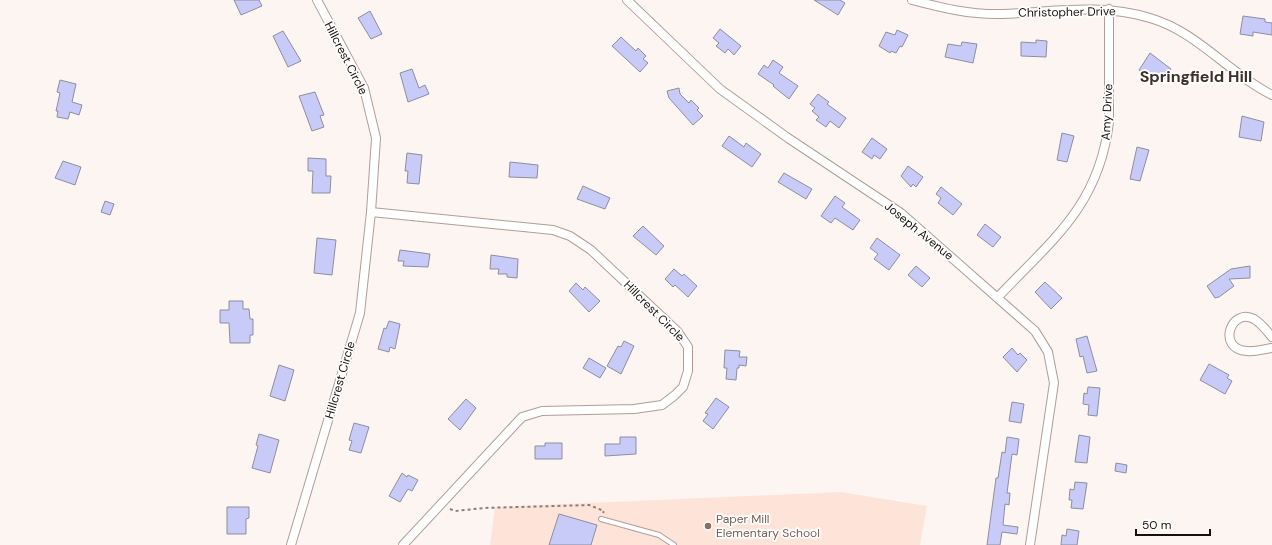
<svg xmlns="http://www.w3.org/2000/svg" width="1272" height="545" font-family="'DM Sans',sans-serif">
<rect width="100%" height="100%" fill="#fdf5f2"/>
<path fill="#fee4d8" d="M 841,492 L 927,506 L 920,545 L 490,545 L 495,507 Z"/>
<path fill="#c8cbf7" stroke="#8d8e9d" d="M 234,0 L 259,0 L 262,6 L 241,15 Z
M 814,0 L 840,0 L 845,3 L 838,15 Z
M 370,11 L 382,34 L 371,39 L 358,18 Z
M 1243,16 L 1265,19 L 1265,22 L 1272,23 L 1272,35 L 1253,32 L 1253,36 L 1240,34 Z
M 720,29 L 741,46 L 734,55 L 728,49 L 725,53 L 716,46 L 719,43 L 713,38 Z
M 897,30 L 908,35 L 902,47 L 900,46 L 896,53 L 891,51 L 890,53 L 879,46 L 886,32 L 895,35 Z
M 283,31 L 301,61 L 288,67 L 273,36 Z
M 621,37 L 636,51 L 638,48 L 646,56 L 643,59 L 648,63 L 640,72 L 612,46 Z
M 1036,40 L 1047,41 L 1046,57 L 1021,56 L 1021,42 L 1036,43 Z
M 962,42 L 977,44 L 973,63 L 945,57 L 948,44 L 961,46 Z
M 1150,53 L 1171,69 L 1162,83 L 1139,70 Z
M 773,60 L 783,67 L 779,73 L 798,86 L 789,99 L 773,86 L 774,85 L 758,74 L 764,65 L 768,68 Z
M 412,69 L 419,88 L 425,85 L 429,94 L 408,102 L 400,73 Z
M 60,80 L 76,84 L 72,102 L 82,105 L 79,115 L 70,112 L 68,119 L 57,117 L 58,111 L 56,111 L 60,93 L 57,92 Z
M 679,88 L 680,94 L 689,103 L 691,100 L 699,108 L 697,110 L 703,116 L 693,125 L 669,98 L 667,91 Z
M 315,92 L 324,115 L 320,116 L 324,127 L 312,131 L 299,96 Z
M 818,94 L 829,102 L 827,104 L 846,118 L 839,128 L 830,121 L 826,127 L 816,120 L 819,117 L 812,111 L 815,108 L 810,104 Z
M 1242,116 L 1264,122 L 1261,141 L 1239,137 Z
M 1062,133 L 1074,136 L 1067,162 L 1057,160 Z
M 729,136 L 744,147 L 746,143 L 761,154 L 752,167 L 722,146 Z
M 872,138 L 887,149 L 880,159 L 874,155 L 872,159 L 862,152 Z
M 1137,147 L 1149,150 L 1140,181 L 1130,179 Z
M 407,153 L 422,155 L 419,184 L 407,183 L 408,171 L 405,171 Z
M 308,158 L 326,159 L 326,176 L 331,176 L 330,193 L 312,193 L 313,171 L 308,171 Z
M 63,161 L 81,167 L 75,185 L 55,178 Z
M 510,162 L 538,165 L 537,178 L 509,177 Z
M 908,166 L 923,177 L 916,187 L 913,184 L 911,187 L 901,176 Z
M 784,173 L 812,189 L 806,199 L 778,182 Z
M 583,186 L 610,198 L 605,209 L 577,199 Z
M 941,187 L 962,204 L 953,215 L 938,203 L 941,198 L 936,194 Z
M 835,196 L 845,203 L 842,207 L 860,220 L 853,230 L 835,218 L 831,223 L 821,216 Z
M 105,201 L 114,204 L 110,215 L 101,212 Z
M 985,224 L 1001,237 L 993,247 L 977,235 Z
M 643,226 L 664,246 L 656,255 L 633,236 Z
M 317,238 L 336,240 L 332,275 L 314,273 Z
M 877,238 L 900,255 L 889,270 L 874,259 L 878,254 L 870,248 Z
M 400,250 L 430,254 L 428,267 L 403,266 L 404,261 L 398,261 Z
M 491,255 L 518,259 L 517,278 L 507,277 L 507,274 L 498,274 L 499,269 L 490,269 Z
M 916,266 L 930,278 L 922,287 L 908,275 Z
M 1250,266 L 1250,278 L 1229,279 L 1234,286 L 1219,297 L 1215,298 L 1207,286 L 1231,269 Z
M 674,269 L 682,276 L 684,274 L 697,286 L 688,297 L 675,285 L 673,287 L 665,279 Z
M 1045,282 L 1062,298 L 1051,309 L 1035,292 Z
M 576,283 L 583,290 L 585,287 L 600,301 L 589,312 L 569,291 Z
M 229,301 L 243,301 L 243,309 L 249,309 L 250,319 L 253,319 L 253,335 L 250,335 L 250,343 L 230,343 L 229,323 L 220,323 L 220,310 L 229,310 Z
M 389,321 L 400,324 L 395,349 L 390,347 L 389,352 L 378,349 L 384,328 L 386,329 Z
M 1087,336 L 1097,371 L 1087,373 L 1083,356 L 1080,357 L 1076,339 Z
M 624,341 L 634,346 L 621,374 L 607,366 L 618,346 L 621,347 Z
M 1012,348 L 1018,355 L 1020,353 L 1027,360 L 1017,372 L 1003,357 Z
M 725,350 L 740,351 L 739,357 L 747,357 L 746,366 L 739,365 L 739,368 L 737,368 L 736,380 L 726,379 L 727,368 L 724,368 Z
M 589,358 L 606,368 L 600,378 L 583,368 Z
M 1209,364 L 1229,375 L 1227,378 L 1232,381 L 1225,394 L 1200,380 Z
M 279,365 L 294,370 L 285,401 L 270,396 Z
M 1088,387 L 1100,388 L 1097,416 L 1088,415 L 1089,405 L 1083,404 L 1084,393 L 1087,394 Z
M 716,398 L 729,407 L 713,429 L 703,421 L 708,414 L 705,413 Z
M 466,399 L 476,408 L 460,430 L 448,419 Z
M 1012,402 L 1024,404 L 1021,423 L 1009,421 Z
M 354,423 L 369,427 L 361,453 L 349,450 L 352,441 L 349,440 Z
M 259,434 L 279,440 L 270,473 L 252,468 L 258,446 L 256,445 Z
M 1079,435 L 1090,437 L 1087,463 L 1075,462 Z
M 620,437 L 636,437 L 636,454 L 605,456 L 605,444 L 620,444 Z
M 1007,437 L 1019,439 L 1017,455 L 1012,454 L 1007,493 L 1010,493 L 1009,505 L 1005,504 L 1003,525 L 1018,527 L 1017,534 L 1002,532 L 1000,545 L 987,545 L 996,478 L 998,478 L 1002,452 L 1005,453 Z
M 545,443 L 562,443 L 562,459 L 535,459 L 535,446 L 545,446 Z
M 1116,463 L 1127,465 L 1126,473 L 1115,471 Z
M 402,473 L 407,477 L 408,475 L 418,480 L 412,491 L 408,489 L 400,502 L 389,496 Z
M 1075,482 L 1087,483 L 1083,509 L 1071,508 L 1072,500 L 1069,500 L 1070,489 L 1074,490 Z
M 227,507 L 249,507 L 249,518 L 246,519 L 246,534 L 227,534 Z
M 559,514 L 597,525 L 591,545 L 549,545 Z
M 1067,529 L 1079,531 L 1077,545 L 1061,545 L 1062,535 L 1066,536 Z"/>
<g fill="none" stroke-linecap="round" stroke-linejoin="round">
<g stroke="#af9e96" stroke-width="6">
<path id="lane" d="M 601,519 L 659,535 L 674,545"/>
</g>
<g stroke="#af9e96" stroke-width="10">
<path id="street" d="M 627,0 L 720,89 L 788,138 L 901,213 L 1035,331 L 1048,352 L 1054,383 L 1030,545
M 912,0 C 942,8 971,15 1002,14 C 1052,12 1101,3 1150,18 C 1198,32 1228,73 1272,95
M 371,212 L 553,230 L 570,236 L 591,250 L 678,332 L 688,347 L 688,371 L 683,387 L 675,395 L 662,405 L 634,409 L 542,411 L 522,417 L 403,545
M 998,297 C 1052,240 1099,206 1109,122 L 1109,9
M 1272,337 C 1267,331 1261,323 1254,319 C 1231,307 1216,349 1247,351 C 1255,352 1264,349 1272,348
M 291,545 L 360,313 L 371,212 L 376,138 L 364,88 L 317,0"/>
</g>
<path stroke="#86807d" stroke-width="2" stroke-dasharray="3 3" stroke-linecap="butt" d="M 450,509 L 455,511 L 484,508 L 589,505 L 604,511 L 603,513"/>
<use href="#lane" stroke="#fff" stroke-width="4"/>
<use href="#street" stroke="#fff" stroke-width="8"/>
</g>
<circle fill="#8d6e63" stroke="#fff" stroke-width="1.5" cx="708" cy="526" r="4"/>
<g text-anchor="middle" stroke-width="3.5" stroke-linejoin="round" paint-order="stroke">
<g font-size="12" fill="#16110e" stroke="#fff">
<text transform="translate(1067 12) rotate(-1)" y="4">Christopher Drive</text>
<text transform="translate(346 58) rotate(63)" y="4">Hillcrest Circle</text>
<text transform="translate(1107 112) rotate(-87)" y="4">Amy Drive</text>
<text transform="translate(919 231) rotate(39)" y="4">Joseph Avenue</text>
<text transform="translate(654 311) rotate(45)" y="4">Hillcrest Circle</text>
<text transform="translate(340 380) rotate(-74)" y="4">Hillcrest Circle</text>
</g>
<g font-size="12" fill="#785e54" stroke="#fff" text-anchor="start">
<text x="716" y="523">Paper Mill<tspan x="716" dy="14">Elementary School</tspan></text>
</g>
<g font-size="16" font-weight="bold" fill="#3d2f29" stroke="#fff">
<text x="1196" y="82">Springfield Hill</text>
</g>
</g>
<path d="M1136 529v6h74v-6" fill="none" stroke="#16110e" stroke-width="2"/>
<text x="1142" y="529" font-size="12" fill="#16110e" stroke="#ffffff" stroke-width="3" paint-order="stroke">50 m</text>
</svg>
